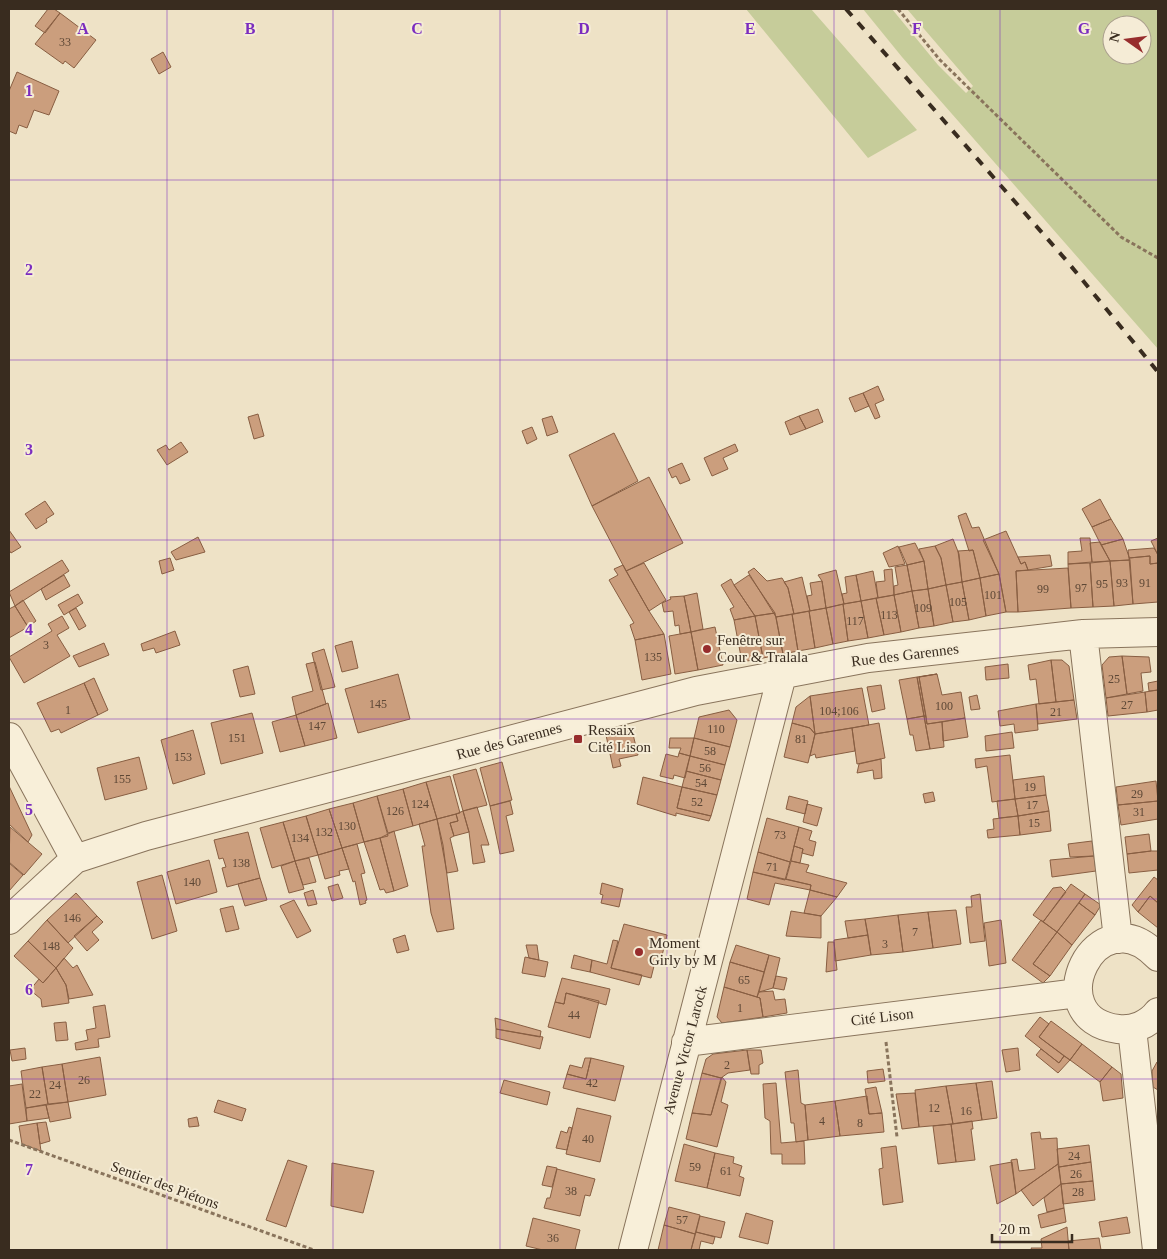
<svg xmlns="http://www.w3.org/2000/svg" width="1167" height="1259" font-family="'Times New Roman',serif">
<rect width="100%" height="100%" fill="#eee2c6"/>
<path fill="#c6cc9a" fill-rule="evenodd" d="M 746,9 L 811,9 L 917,130 L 868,158 Z
M 863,9 L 892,9 L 938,65 L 966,93 L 973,86 L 907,9 L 1158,9 L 1158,349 L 902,57 ZM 1112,25 L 1142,25 L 1142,55 L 1112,55 Z"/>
<path fill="#cb9e7d" stroke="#885e42" d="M 48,9 L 54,9 L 60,13 L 45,33 L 35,26 Z
M 60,13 L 96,40 L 74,68 L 65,61 L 63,64 L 35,44 Z
M 163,52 L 171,67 L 159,74 L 151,59 Z
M 17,72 L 59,91 L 49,115 L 34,110 L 27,128 L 19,125 L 16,134 L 9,131 L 9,91 Z
M 878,386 L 884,400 L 875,404 L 880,417 L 875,419 L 863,393 Z
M 863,393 L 869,406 L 855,412 L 849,398 Z
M 818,409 L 823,422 L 806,429 L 799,416 Z
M 258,414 L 264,436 L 254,439 L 248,417 Z
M 552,416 L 558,432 L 547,436 L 542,419 Z
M 799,416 L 806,429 L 790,435 L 785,422 Z
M 532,427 L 537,439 L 527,444 L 522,431 Z
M 614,433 L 638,481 L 592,506 L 569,455 Z
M 181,442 L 188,452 L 167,465 L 157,450 L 166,445 L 169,450 Z
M 735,444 L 738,451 L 723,458 L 728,469 L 712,476 L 704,458 Z
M 682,463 L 690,480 L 680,484 L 676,476 L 672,478 L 668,469 Z
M 649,477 L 683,543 L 626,571 L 592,506 Z
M 1100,499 L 1111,519 L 1092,527 L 1082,509 Z
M 45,501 L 54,514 L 46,519 L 47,522 L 36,529 L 25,514 Z
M 966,513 L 972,528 L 979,527 L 999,574 L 980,578 L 973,550 L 969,551 L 958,516 Z
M 1111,519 L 1123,539 L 1101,545 L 1092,527 Z
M 9,530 L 21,547 L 11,553 L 9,550 Z
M 1006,531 L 1021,564 L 1025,562 L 1028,570 L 1016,571 L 1018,612 L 1006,612 L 999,574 L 983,540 Z
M 198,537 L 205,552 L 176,560 L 171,552 Z
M 1080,538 L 1090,538 L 1092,562 L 1068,564 L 1068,552 L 1082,551 Z
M 1158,538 L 1158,555 L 1151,541 Z
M 953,539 L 959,554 L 962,582 L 946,585 L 941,558 L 935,546 Z
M 1123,539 L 1130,560 L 1110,561 L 1101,545 Z
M 1100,542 L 1110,561 L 1092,562 L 1090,543 Z
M 915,543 L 924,561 L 907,565 L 899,547 Z
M 898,546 L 905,564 L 889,567 L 883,553 Z
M 935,546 L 941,558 L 946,585 L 928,589 L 924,561 L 919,549 Z
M 1154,548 L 1158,555 L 1158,563 L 1150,564 L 1150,556 L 1129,558 L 1128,550 Z
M 973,550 L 980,578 L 962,582 L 958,551 Z
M 1050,555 L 1052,566 L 1028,570 L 1025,562 L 1021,564 L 1018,557 Z
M 1150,556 L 1150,564 L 1158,563 L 1158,602 L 1133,604 L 1129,558 Z
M 170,558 L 174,570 L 162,574 L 159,561 Z
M 62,560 L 69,571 L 15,606 L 9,592 Z
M 1130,560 L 1133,604 L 1114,606 L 1110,561 Z
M 924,561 L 928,589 L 912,591 L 907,565 Z
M 1110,561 L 1114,606 L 1093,607 L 1090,563 Z
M 644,563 L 666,600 L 649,611 L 626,571 Z
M 1090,563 L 1093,607 L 1071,608 L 1068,564 Z
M 623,565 L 649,611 L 664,634 L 635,640 L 630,625 L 634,623 L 609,580 L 618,575 L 614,569 Z
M 907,565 L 912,591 L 894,595 L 894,586 L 898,585 L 895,567 Z
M 754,568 L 767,581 L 782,578 L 788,588 L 794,614 L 776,617 L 748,572 Z
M 1068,568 L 1071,608 L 1018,612 L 1016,571 Z
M 892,569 L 894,595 L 878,598 L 876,582 L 885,581 L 884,570 Z
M 836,570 L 844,604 L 826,608 L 822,581 L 818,575 Z
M 873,571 L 878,598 L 861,601 L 856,575 Z
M 999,574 L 1006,612 L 986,616 L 980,578 Z
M 64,575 L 70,586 L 46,600 L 41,589 Z
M 749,575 L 775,613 L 755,616 L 734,585 Z
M 856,575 L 861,601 L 844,604 L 842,594 L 847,593 L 845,577 Z
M 802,577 L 810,611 L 794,614 L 788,588 L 784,582 Z
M 980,578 L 986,616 L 969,620 L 962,582 Z
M 731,579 L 734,585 L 755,616 L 734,620 L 730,609 L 734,607 L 721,585 Z
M 822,581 L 826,608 L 810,611 L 807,596 L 812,595 L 810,583 Z
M 962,582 L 969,620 L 953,622 L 946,585 Z
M 946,585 L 953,622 L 934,626 L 928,589 Z
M 928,589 L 934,626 L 919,628 L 912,591 Z
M 912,591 L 919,628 L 901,632 L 894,595 Z
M 697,593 L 703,629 L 691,632 L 684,596 Z
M 78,594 L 83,603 L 64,615 L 58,605 Z
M 894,595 L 901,632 L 884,635 L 876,598 Z
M 684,596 L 691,632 L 680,634 L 679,625 L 675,626 L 673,611 L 664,612 L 662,603 L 671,599 L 670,597 Z
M 876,598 L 884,635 L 868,638 L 861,601 Z
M 23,600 L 36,621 L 28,627 L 15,606 Z
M 861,601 L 868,638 L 848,641 L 843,604 Z
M 843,604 L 848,641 L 833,644 L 826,608 Z
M 15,606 L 28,627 L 9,638 L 9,609 Z
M 76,608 L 86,626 L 79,630 L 69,612 Z
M 826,608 L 833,644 L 815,648 L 809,611 Z
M 809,611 L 815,648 L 798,651 L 792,614 Z
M 775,613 L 783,654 L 763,658 L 755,616 Z
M 792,614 L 798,651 L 783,654 L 776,617 Z
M 62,616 L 69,628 L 57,635 L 70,656 L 24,683 L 9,657 L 52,631 L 48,624 Z
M 755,616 L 763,658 L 742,662 L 734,620 Z
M 715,627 L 723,665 L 698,670 L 691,632 Z
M 175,631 L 180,645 L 156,653 L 154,648 L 143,651 L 141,644 Z
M 691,632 L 698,670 L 675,674 L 669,636 Z
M 664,634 L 671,674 L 642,680 L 635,640 Z
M 352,641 L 358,668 L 342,672 L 335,646 Z
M 104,643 L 109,655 L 79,667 L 73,656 Z
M 324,649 L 335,687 L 321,690 L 312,653 Z
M 1122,656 L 1149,657 L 1151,672 L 1141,673 L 1143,691 L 1127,694 Z
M 1122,656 L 1127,694 L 1106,698 L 1102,665 L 1109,657 Z
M 1051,660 L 1062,660 L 1069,666 L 1074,700 L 1056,702 Z
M 1051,660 L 1056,702 L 1039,704 L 1036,679 L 1030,680 L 1028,665 Z
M 315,662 L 326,704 L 296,715 L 292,697 L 313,691 L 306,664 Z
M 1008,664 L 1009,678 L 986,680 L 985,667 Z
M 248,666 L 255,694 L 240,697 L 233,670 Z
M 398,674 L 410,719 L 358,733 L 345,689 Z
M 937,674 L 919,677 L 926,716 L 924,716 L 917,677 Z
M 937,674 L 942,695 L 961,692 L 965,718 L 927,724 L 919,677 Z
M 917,677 L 924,716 L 907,719 L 899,680 Z
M 94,678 L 108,710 L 98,715 L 84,683 Z
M 1158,681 L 1158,690 L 1149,691 L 1148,683 Z
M 84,683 L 98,715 L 61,733 L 59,729 L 51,732 L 37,703 Z
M 881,685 L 885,709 L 872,712 L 867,687 Z
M 862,688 L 869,725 L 815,734 L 810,696 Z
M 1158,690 L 1158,710 L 1147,712 L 1145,692 Z
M 1145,692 L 1147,712 L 1108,716 L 1106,698 Z
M 977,695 L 980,709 L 971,710 L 969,697 Z
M 810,696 L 815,734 L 810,728 L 792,723 L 796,707 Z
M 1074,700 L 1077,719 L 1038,724 L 1036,704 Z
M 328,703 L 337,738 L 305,746 L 296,715 Z
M 1036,704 L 1038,730 L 1015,733 L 1014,724 L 1000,726 L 998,711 Z
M 729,710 L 737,720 L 730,747 L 694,738 L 699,717 Z
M 252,713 L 263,753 L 221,764 L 211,723 Z
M 296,715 L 305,746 L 280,752 L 272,722 Z
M 924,716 L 926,716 L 927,724 L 942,722 L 944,747 L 930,749 Z
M 924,716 L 930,749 L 916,751 L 913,735 L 910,735 L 907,719 Z
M 965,718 L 968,737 L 943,741 L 942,722 Z
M 792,723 L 810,728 L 815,734 L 808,763 L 784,757 Z
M 879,723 L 885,758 L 857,764 L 852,728 Z
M 852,728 L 855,751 L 816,758 L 815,754 L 810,756 L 815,734 Z
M 193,730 L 205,774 L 173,784 L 161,740 Z
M 632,730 L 638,755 L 619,759 L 621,766 L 613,768 L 606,735 Z
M 1012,732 L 1014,748 L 986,751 L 985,736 Z
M 670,738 L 694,738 L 690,756 L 679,753 L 681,748 L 669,748 Z
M 694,738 L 730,747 L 725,765 L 690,756 Z
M 679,753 L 690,756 L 685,778 L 674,775 L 673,779 L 660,776 L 666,754 L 678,757 Z
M 1010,755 L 1015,799 L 992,802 L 987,766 L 976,768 L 975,759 Z
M 690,756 L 725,765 L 721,780 L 686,771 Z
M 139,757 L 147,789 L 105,800 L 97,768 Z
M 881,759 L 882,778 L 874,779 L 873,770 L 857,773 L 859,764 Z
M 502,762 L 512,800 L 490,806 L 480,768 Z
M 476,769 L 487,805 L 463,811 L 453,775 Z
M 686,771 L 721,780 L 717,795 L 682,787 Z
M 450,776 L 460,813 L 437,819 L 426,782 Z
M 1044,776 L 1046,795 L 1015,799 L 1013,780 Z
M 643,777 L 682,787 L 677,808 L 711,816 L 709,821 L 676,813 L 676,816 L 637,804 Z
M 1156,781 L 1158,801 L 1118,805 L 1116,787 Z
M 426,782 L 437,819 L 413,826 L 403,789 Z
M 9,786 L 32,835 L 28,842 L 9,824 Z
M 682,787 L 717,795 L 711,816 L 677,808 Z
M 403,789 L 413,826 L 388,833 L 377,796 Z
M 933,792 L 935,801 L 925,803 L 923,794 Z
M 1046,795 L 1049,811 L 1018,816 L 1015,799 Z
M 377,796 L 388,836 L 364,842 L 353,803 Z
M 789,796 L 808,801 L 805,814 L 786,809 Z
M 1015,799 L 1018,816 L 999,818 L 997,801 Z
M 510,801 L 513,814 L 506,816 L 514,851 L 500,854 L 490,806 Z
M 1158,801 L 1158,819 L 1121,825 L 1118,805 Z
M 353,803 L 364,842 L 342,848 L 329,809 Z
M 807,804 L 822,808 L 817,826 L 803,822 Z
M 477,807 L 489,845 L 481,845 L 485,862 L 473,864 L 469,832 L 463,811 Z
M 329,809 L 342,848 L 318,855 L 306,816 Z
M 463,811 L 469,832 L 454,836 L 450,823 L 458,821 L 456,814 Z
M 1049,811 L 1051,831 L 1020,835 L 1018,816 Z
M 456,814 L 458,821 L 450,823 L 454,836 L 450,838 L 458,871 L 447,873 L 437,819 Z
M 306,816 L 318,855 L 295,861 L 283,822 Z
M 1018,816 L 1020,835 L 988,838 L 987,830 L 994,829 L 993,819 Z
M 767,818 L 799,827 L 790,862 L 758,852 Z
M 437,819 L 443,845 L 454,929 L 437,932 L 431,913 L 422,846 L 425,846 L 419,824 Z
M 283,822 L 295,861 L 272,868 L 260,828 Z
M 10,827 L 42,854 L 24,875 L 9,862 Z
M 799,827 L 812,831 L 809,840 L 816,842 L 813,856 L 802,853 L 803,849 L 794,846 Z
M 394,831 L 408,886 L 394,891 L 380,838 Z
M 248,832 L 260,878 L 227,887 L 222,868 L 226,867 L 223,858 L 219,859 L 214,840 Z
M 1149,834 L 1151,851 L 1127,854 L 1125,837 Z
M 380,838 L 394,891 L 386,893 L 384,889 L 380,890 L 364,842 Z
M 1092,841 L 1094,856 L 1070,857 L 1068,844 Z
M 357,844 L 365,873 L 361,874 L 367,900 L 365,901 L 366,903 L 360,905 L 355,881 L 353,882 L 342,848 Z
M 794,846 L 803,849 L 800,863 L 791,861 Z
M 342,848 L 349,869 L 339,871 L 340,875 L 325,879 L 318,855 Z
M 1151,851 L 1158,851 L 1158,870 L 1129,873 L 1127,854 Z
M 758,852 L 790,862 L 785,880 L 753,872 Z
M 1094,856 L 1096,871 L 1052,877 L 1050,860 Z
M 309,858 L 316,882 L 303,885 L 295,861 Z
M 209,860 L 217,892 L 176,904 L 167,872 Z
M 295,861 L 304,889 L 289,893 L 281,866 Z
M 791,861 L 809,865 L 806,872 L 847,883 L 837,897 L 810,890 L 811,885 L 786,879 Z
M 9,863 L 23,875 L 9,891 Z
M 753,872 L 811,885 L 810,890 L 775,883 L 769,905 L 747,899 Z
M 162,875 L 177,931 L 152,939 L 137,882 Z
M 1154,877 L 1158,880 L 1158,903 L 1150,896 L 1138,912 L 1132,905 Z
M 260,878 L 267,900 L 245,906 L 238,884 Z
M 602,883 L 623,889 L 619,907 L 601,903 L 603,895 L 600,894 Z
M 338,884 L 343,898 L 332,901 L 328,887 Z
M 1071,884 L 1085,894 L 1057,932 L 1043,922 Z
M 1061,887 L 1066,892 L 1043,922 L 1033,915 L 1053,888 Z
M 313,890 L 317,904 L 308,906 L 304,893 Z
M 810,890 L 837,897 L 821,916 L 804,913 Z
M 76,893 L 97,916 L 68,943 L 47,920 Z
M 980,894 L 985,941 L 970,943 L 966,907 L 972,907 L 971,896 Z
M 1085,894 L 1101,905 L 1095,915 L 1079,903 Z
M 1150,896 L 1158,903 L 1158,928 L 1138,912 Z
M 294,900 L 311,931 L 297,938 L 280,906 Z
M 1079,903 L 1095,915 L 1072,945 L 1057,932 Z
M 233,906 L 239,929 L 226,932 L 220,909 Z
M 956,910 L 961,944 L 933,948 L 928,912 Z
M 791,911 L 821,916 L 821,938 L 786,936 Z
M 928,912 L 933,948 L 903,952 L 898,915 Z
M 898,915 L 903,952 L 871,955 L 865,919 Z
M 97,916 L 103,922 L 92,932 L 99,940 L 87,951 L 74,936 Z
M 865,919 L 868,935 L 848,938 L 845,921 Z
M 47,920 L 73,948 L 56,968 L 28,941 Z
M 1001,920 L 1006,963 L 989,966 L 984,923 Z
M 1041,920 L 1057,932 L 1033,964 L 1050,976 L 1043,983 L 1012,960 Z
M 624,924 L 667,935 L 660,964 L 655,962 L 651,978 L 611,968 Z
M 1057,932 L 1072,945 L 1050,976 L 1033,964 Z
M 405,935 L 409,950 L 397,953 L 393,939 Z
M 868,935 L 871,955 L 835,961 L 834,940 Z
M 613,940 L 618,941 L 611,968 L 642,975 L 639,985 L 590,972 L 592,960 L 607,964 Z
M 28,941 L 56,968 L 43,983 L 14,956 Z
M 828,942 L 834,942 L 837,970 L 826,972 Z
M 526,945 L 537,945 L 539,960 L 529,958 Z
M 736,945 L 769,955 L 764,972 L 730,962 Z
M 574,955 L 592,960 L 590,972 L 571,968 Z
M 769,955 L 780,958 L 773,988 L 759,992 Z
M 525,957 L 548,962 L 545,977 L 522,973 Z
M 64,958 L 73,968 L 77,965 L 93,995 L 69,999 L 66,985 L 56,968 Z
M 730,962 L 764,972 L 757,997 L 724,987 Z
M 56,968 L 66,985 L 69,1003 L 42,1007 L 41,999 L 30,990 L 39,979 L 43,983 Z
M 776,976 L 787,978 L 784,990 L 773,988 Z
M 562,978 L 610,989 L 606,1005 L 566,993 L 564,1004 L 555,1002 Z
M 724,987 L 760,998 L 763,1017 L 722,1023 L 717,1017 Z
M 773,991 L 775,1000 L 785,999 L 787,1013 L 763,1017 L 760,998 L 757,997 L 759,992 Z
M 566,993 L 599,1001 L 590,1038 L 548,1027 L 555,1002 L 564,1004 Z
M 105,1005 L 110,1037 L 98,1039 L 99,1047 L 76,1050 L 75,1043 L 88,1040 L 86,1030 L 96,1028 L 93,1007 Z
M 1040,1017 L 1049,1024 L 1039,1037 L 1064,1056 L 1059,1063 L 1025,1036 Z
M 495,1018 L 541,1031 L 540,1037 L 496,1029 Z
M 1051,1021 L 1082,1044 L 1070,1060 L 1039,1037 Z
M 66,1022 L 68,1040 L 56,1041 L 54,1023 Z
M 496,1029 L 543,1037 L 540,1049 L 496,1038 Z
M 1082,1044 L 1112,1067 L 1100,1082 L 1070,1060 Z
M 25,1048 L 26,1059 L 12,1061 L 10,1050 Z
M 1018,1048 L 1020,1070 L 1006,1072 L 1002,1050 Z
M 1041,1049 L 1059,1063 L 1064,1056 L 1070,1060 L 1058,1073 L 1036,1055 Z
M 747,1050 L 761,1050 L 763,1063 L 759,1065 L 759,1074 L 751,1074 Z
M 747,1050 L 750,1070 L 728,1073 L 721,1078 L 702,1073 L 706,1059 L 713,1054 Z
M 100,1057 L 106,1095 L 68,1102 L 62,1064 Z
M 585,1058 L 591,1058 L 586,1079 L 567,1074 L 570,1065 L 582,1068 Z
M 591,1058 L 624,1066 L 615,1101 L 563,1088 L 567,1074 L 586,1079 Z
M 1157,1062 L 1158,1063 L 1158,1090 L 1153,1087 L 1152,1071 Z
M 62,1064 L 68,1102 L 48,1104 L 42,1067 Z
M 42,1067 L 48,1104 L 26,1108 L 21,1071 Z
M 1112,1067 L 1121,1074 L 1123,1098 L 1103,1101 L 1100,1082 Z
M 883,1069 L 885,1081 L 868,1083 L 867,1071 Z
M 798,1070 L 801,1103 L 805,1105 L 808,1140 L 796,1142 L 794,1123 L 791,1123 L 785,1072 Z
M 702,1073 L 721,1078 L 711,1115 L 692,1113 Z
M 722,1077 L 726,1082 L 721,1102 L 728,1105 L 717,1147 L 686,1139 L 692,1113 L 711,1115 Z
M 504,1080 L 550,1092 L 547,1105 L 500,1093 Z
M 992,1081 L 997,1118 L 982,1120 L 976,1083 Z
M 776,1083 L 781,1143 L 804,1141 L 805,1164 L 782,1164 L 782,1154 L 771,1154 L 770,1121 L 765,1118 L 763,1084 Z
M 976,1083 L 982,1120 L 953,1124 L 946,1086 Z
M 22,1084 L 27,1121 L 9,1124 L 9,1086 Z
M 946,1086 L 953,1124 L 919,1127 L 915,1090 Z
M 876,1087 L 882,1113 L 869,1114 L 865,1089 Z
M 915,1093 L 919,1127 L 902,1129 L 896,1094 Z
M 867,1096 L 869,1114 L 882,1113 L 884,1132 L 840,1136 L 835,1101 Z
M 218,1100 L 246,1109 L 242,1121 L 214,1112 Z
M 835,1101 L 840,1136 L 808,1140 L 805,1105 Z
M 68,1102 L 71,1118 L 50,1122 L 46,1105 Z
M 46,1105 L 49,1118 L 27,1121 L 26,1108 Z
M 577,1108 L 611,1116 L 600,1162 L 566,1154 Z
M 197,1117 L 199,1126 L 189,1127 L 188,1119 Z
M 972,1121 L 973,1129 L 971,1129 L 975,1160 L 956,1162 L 951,1124 Z
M 46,1122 L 50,1141 L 40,1144 L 37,1123 Z
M 37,1123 L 41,1151 L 22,1144 L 19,1126 Z
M 951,1124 L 956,1162 L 938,1164 L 933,1126 Z
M 569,1127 L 572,1128 L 567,1150 L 556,1148 L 561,1131 L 567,1133 Z
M 1040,1132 L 1041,1139 L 1057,1138 L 1058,1164 L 1016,1194 L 1011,1160 L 1017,1159 L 1019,1171 L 1035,1169 L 1031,1133 Z
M 684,1144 L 715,1153 L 707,1188 L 675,1181 Z
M 1089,1145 L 1091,1162 L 1059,1167 L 1057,1149 Z
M 896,1146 L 903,1202 L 883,1205 L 879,1169 L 883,1168 L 881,1148 Z
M 715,1153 L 734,1157 L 733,1163 L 742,1166 L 739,1176 L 744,1178 L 740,1196 L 707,1188 Z
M 288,1160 L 307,1166 L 286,1227 L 266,1220 Z
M 1012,1162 L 1016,1194 L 997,1204 L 990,1166 Z
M 1091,1162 L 1093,1181 L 1061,1184 L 1059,1167 Z
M 332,1163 L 374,1171 L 363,1213 L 331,1206 Z
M 1058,1164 L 1061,1184 L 1033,1206 L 1021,1190 Z
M 547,1166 L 557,1168 L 552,1187 L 542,1185 Z
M 557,1169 L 595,1179 L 590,1196 L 585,1195 L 580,1216 L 544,1208 L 547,1198 L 550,1198 Z
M 1093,1181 L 1095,1200 L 1063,1204 L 1061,1184 Z
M 1061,1184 L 1064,1208 L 1047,1212 L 1044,1198 Z
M 669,1207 L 700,1215 L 695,1234 L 664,1225 Z
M 1064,1208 L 1066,1222 L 1041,1228 L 1038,1215 Z
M 746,1213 L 773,1221 L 768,1244 L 739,1237 Z
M 700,1216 L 725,1222 L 721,1238 L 696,1232 Z
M 1127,1217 L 1130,1233 L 1102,1237 L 1099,1222 Z
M 533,1218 L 580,1230 L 575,1250 L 543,1250 L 526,1246 Z
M 664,1225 L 695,1234 L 691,1250 L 658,1250 Z
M 1067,1227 L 1069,1250 L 1032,1250 L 1031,1248 L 1042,1248 L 1041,1239 Z
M 696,1232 L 715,1237 L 713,1244 L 701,1241 L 699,1250 L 691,1250 Z
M 1099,1238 L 1101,1250 L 1069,1250 L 1068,1241 Z"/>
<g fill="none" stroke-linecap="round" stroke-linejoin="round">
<g stroke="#89745c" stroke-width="30">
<path id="minor" d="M 1083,634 L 1118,939
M 9,737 L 75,859
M 9,920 L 75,859 L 146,836 L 696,691 L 868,658 L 1083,634 L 1158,632
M 1158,957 C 1096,891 1036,1019 1118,1029 C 1133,1031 1149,1024 1158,1012
M 1132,1029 L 1157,1250
M 686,1042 L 1078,993
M 633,1250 L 782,675"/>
</g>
<path stroke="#89745c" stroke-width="3" stroke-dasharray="4 2.5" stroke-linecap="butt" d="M 898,9 L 940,60 L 1121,237 L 1158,258
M 886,1042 L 897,1137
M 9,1140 L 314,1250"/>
<use href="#minor" stroke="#f8efd9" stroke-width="28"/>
<path stroke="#392c1f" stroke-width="4" stroke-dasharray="9 9" stroke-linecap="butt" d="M 846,9 L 1066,260 L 1158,372"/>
</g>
<path fill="none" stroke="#7b2cbf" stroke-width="1" stroke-opacity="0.55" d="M 167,9 L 167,1250M 333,9 L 333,1250M 500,9 L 500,1250M 667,9 L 667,1250M 834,9 L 834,1250M 1000,9 L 1000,1250M 9,180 L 1158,180M 9,360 L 1158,360M 9,540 L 1158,540M 9,719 L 1158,719M 9,899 L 1158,899M 9,1079 L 1158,1079"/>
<g fill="#972d2d" stroke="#f5ecd6" stroke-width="2">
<circle cx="707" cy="649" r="5"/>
<rect x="573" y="734" width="10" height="10" rx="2.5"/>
<circle cx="639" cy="952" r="5"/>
</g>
<g text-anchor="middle" stroke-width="4" stroke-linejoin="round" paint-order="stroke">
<g font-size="12" fill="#5e4836">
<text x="65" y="46">33</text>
<text x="1122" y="587">93</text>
<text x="1145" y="587">91</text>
<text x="1102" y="588">95</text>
<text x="1081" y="592">97</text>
<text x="1043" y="593">99</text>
<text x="993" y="599">101</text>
<text x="958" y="606">105</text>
<text x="923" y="612">109</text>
<text x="889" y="619">113</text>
<text x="855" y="625">117</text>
<text x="46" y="649">3</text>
<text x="653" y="661">135</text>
<text x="1114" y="683">25</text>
<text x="378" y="708">145</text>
<text x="1127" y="709">27</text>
<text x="944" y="710">100</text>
<text x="68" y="714">1</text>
<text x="839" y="715">104;106</text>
<text x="1056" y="716">21</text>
<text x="317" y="730">147</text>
<text x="716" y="733">110</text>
<text x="237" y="742">151</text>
<text x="801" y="743">81</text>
<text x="710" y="755">58</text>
<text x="183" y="761">153</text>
<text x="705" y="772">56</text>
<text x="122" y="783">155</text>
<text x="701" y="787">54</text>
<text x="1030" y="791">19</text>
<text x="1137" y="798">29</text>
<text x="697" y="806">52</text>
<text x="420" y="808">124</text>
<text x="1032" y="809">17</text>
<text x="395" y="815">126</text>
<text x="1139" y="816">31</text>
<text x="1034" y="827">15</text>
<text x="347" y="830">130</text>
<text x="324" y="836">132</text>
<text x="780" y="839">73</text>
<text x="300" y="842">134</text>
<text x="241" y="867">138</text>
<text x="772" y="871">71</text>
<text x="192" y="886">140</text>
<text x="72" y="922">146</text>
<text x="915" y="936">7</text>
<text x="885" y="948">3</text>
<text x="51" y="950">148</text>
<text x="744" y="984">65</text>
<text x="740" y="1012">1</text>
<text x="574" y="1019">44</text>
<text x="727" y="1069">2</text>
<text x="84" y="1084">26</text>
<text x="592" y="1087">42</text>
<text x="55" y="1089">24</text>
<text x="35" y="1098">22</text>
<text x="934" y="1112">12</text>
<text x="966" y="1115">16</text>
<text x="822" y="1125">4</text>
<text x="860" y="1127">8</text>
<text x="588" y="1143">40</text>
<text x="1074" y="1160">24</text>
<text x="695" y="1171">59</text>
<text x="726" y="1175">61</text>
<text x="1076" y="1178">26</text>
<text x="571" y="1195">38</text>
<text x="1078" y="1196">28</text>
<text x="682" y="1224">57</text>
<text x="553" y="1242">36</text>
</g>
<g font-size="15" fill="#392c1f" stroke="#f5ecd6" text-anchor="start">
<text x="717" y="645">Fenêtre sur<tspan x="717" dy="17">Cour &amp; Tralala</tspan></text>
<text x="588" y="735">Ressaix<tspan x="588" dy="17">Cité Lison</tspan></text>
<text x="649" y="948">Moment<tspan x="649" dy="17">Girly by M</tspan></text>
</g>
<g font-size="15" fill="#392c1f" stroke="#f5ecd6">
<text transform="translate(905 655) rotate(-7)" y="5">Rue des Garennes</text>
<text transform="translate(509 741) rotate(-15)" y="5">Rue des Garennes</text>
<text transform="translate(882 1017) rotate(-7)" y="5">Cité Lison</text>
<text transform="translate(685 1050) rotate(-75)" y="5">Avenue Victor Larock</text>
<text transform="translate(165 1185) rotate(20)" y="5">Sentier des Piétons</text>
</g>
</g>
<g font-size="16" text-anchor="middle" font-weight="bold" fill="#7b2cbf" stroke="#f5ecd6" stroke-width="4" stroke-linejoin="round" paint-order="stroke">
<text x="83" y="34">A</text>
<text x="250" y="34">B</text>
<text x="417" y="34">C</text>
<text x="584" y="34">D</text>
<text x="750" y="34">E</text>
<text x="917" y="34">F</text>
<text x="1084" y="34">G</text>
<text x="29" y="96">1</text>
<text x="29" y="275">2</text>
<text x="29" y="455">3</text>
<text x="29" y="635">4</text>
<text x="29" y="815">5</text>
<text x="29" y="995">6</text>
<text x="29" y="1175">7</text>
</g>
<rect width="1167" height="1259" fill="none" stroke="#392c1f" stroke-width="20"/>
<g transform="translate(1127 40) rotate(284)"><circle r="24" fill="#f5ecd6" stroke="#aa9f8d"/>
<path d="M0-4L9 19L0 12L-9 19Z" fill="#972d2d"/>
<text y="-8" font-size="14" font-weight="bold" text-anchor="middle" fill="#392c1f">N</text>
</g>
<path d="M992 1234v8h80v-8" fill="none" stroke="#392c1f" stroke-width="2.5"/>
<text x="1000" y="1234" font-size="15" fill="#392c1f" stroke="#f5ecd6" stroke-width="4" paint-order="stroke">20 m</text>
</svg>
